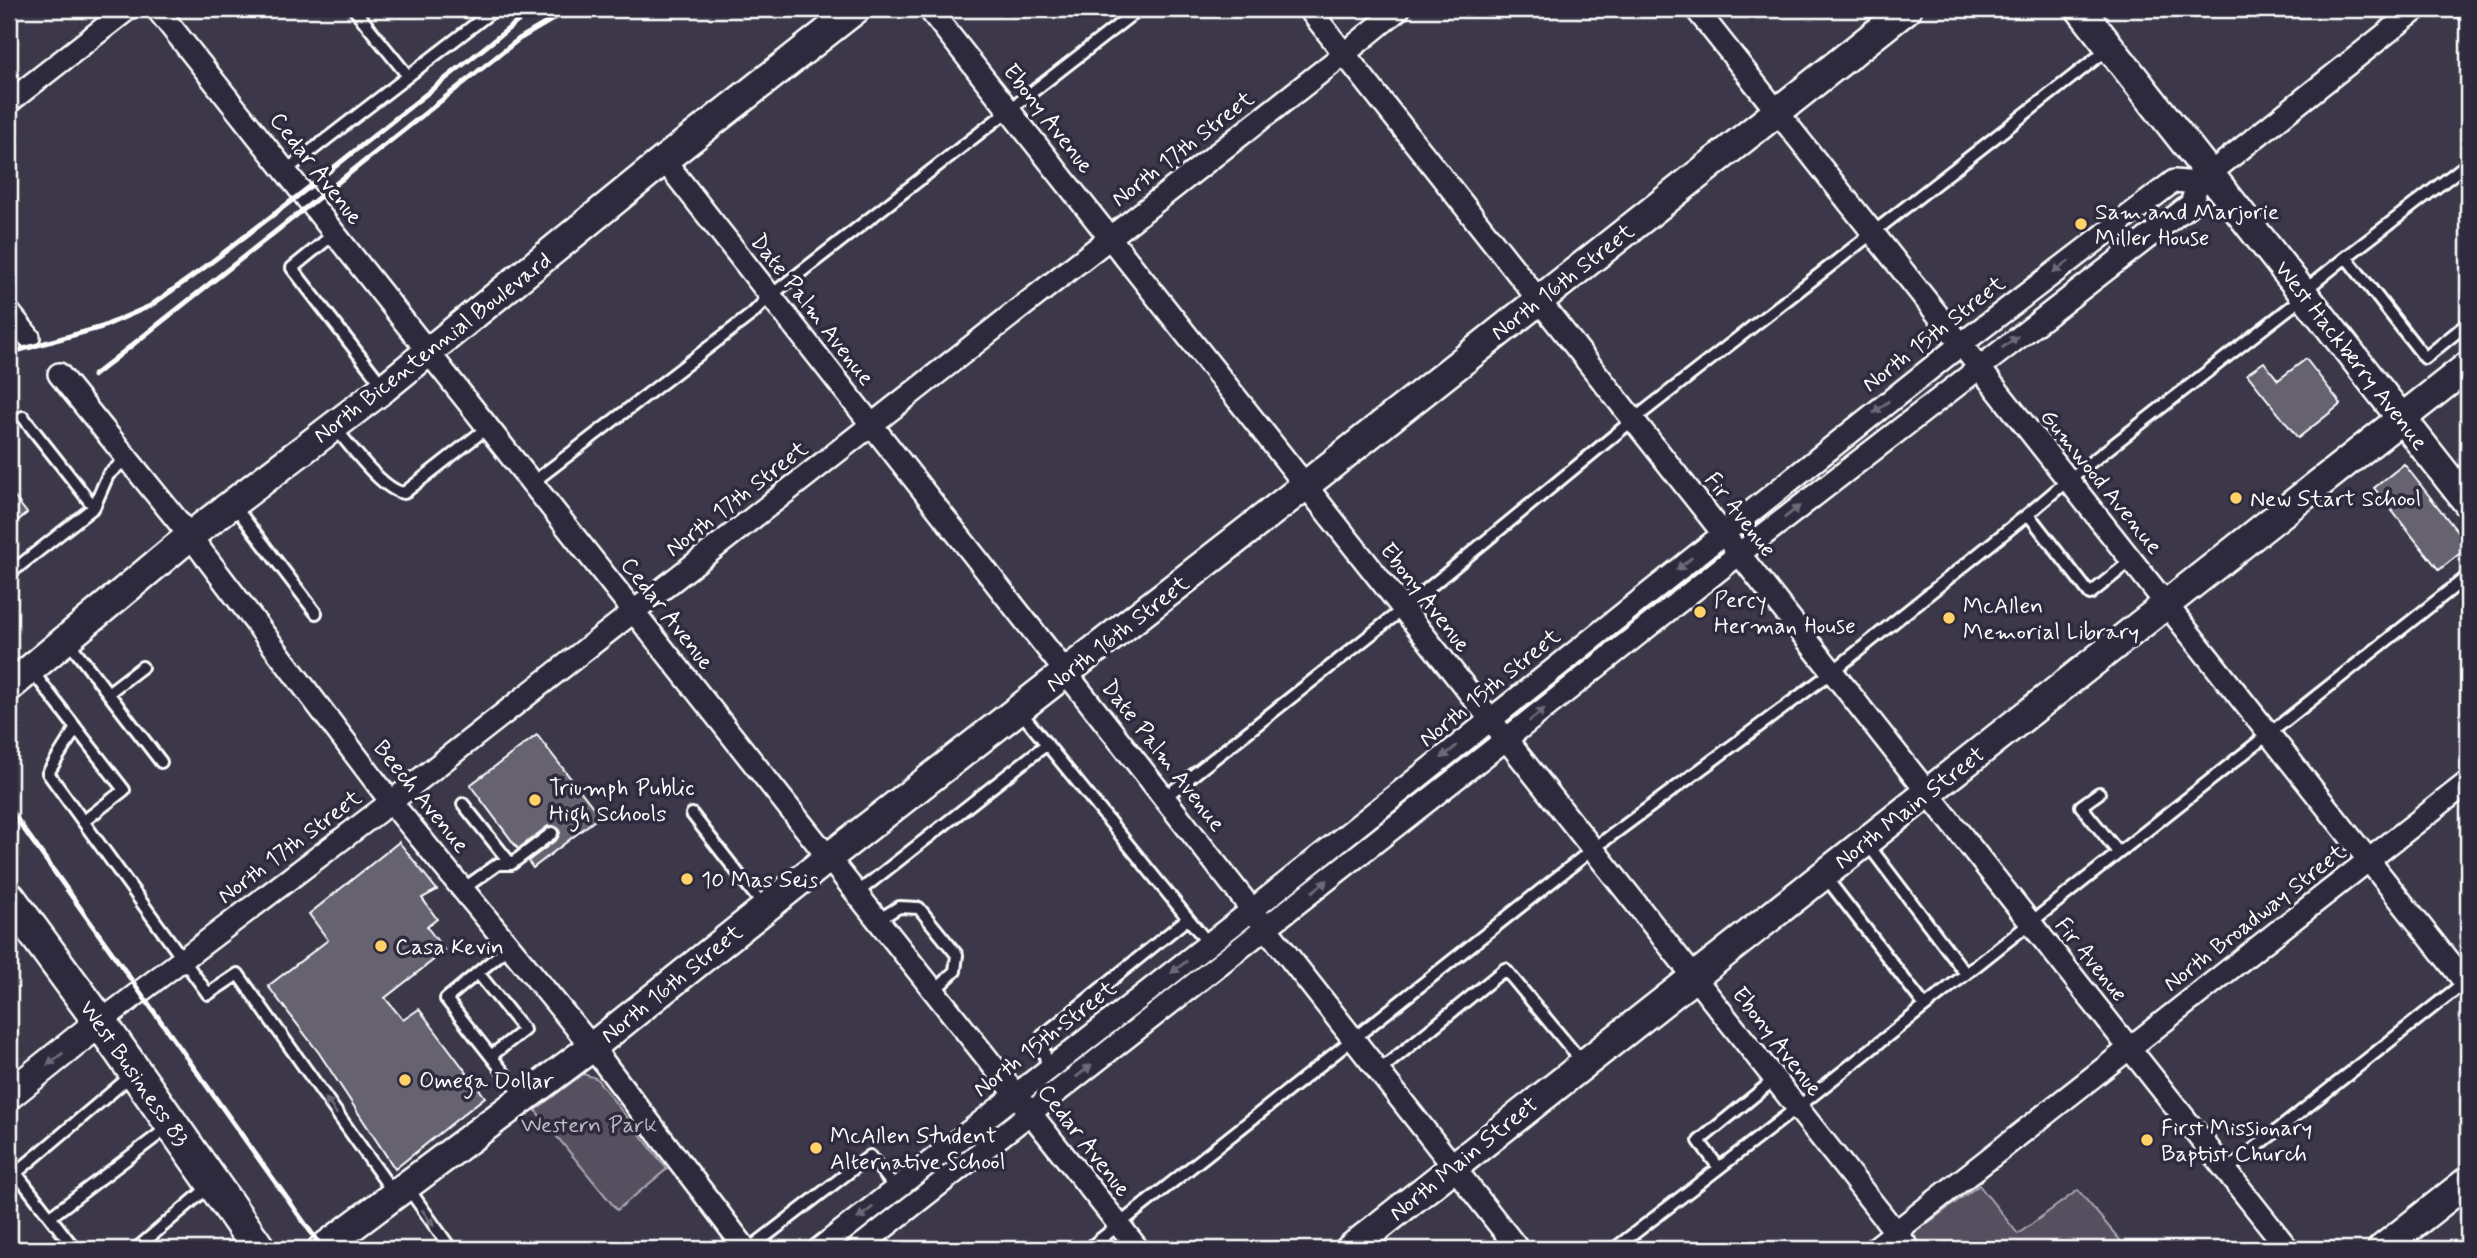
<svg xmlns="http://www.w3.org/2000/svg" width="2477" height="1258" font-family="Mynerve,sans-serif">
<rect width="100%" height="100%" fill="#3c3749"/>
<filter id="ink" filterUnits="userSpaceOnUse"><feTurbulence type="fractalNoise" baseFrequency=".0143" numOctaves="2"/><feDisplacementMap in="SourceGraphic" scale="14" xChannelSelector="R" yChannelSelector="G"/><feConvolveMatrix kernelMatrix="1 2 1 2 8 2 1 2 1" color-interpolation-filters="sRGB"/></filter>
<g filter="url(#ink)">
<path fill="#555060" stroke="#aaa8b0" stroke-width="2" d="M 583,1074 L 596,1078 L 667,1169 L 617,1210 L 535,1110 Z
M 1979,1185 L 2018,1234 L 2078,1190 L 2125,1246 L 2121,1249 L 1925,1249 L 1913,1234 Z"/>
<path fill="#666270" stroke="#fff" stroke-width="2" d="M 2306,359 L 2341,404 L 2298,438 L 2247,374 L 2264,362 L 2278,380 Z
M 2404,464 L 2468,545 L 2468,547 L 2439,570 L 2374,488 Z
M 9,490 L 27,513 L 9,528 Z
M 537,735 L 600,816 L 533,868 L 528,861 L 557,839 L 560,833 L 558,828 L 548,826 L 518,849 L 470,785 Z
M 399,842 L 437,890 L 422,898 L 437,919 L 427,927 L 445,951 L 385,998 L 403,1020 L 419,1009 L 485,1097 L 395,1169 L 319,1053 L 268,986 L 328,940 L 309,914 Z"/>
<g fill="none" stroke-linecap="round" stroke-linejoin="round">
<g stroke="#fff" stroke-width="16">
<path id="lane" d="M 354,9 L 408,76
M 285,171 L 495,9
M 335,233 L 292,268 L 383,386
M 2346,257 L 2468,163
M 2304,291 L 2346,257 L 2425,358 L 2468,323
M 23,417 L 94,507
M 335,428 C 350,445 383,491 404,493 L 488,427
M 532,483 L 752,314 L 770,296 L 1139,9
M 233,504 L 316,613
M 2028,514 L 2068,480 L 2305,296
M 9,574 L 94,507 L 108,475 L 127,458
M 68,641 L 161,762
M 32,671 L 76,728 L 48,773 L 208,994 L 238,974 L 393,1192
M 108,693 L 142,667
M 1019,710 L 1208,943
M 76,728 L 124,790 L 84,821
M 2099,793 L 2081,806 L 2118,852
M 1164,798 L 1403,609 L 1633,420 L 2108,49
M 463,804 L 511,864
M 692,814 L 765,908
M 1866,842 L 1966,974
M 1824,875 L 1925,1006
M 463,889 L 498,864 L 511,864 L 552,833
M 857,893 L 1047,744
M 878,920 L 899,907 L 919,908 L 957,955 L 955,971 L 934,991
M 510,946 L 446,999 L 523,1097
M 478,973 L 524,1030 L 491,1056
M 1047,1069 L 1042,1036 L 1187,919
M 1379,1071 L 1505,969 L 1583,1063
M 1719,1168 L 1699,1141 L 1775,1079
M 2226,1171 L 2466,981
M 408,1188 L 451,1249
M 50,1217 L 170,1126
M 75,1249 L 16,1173 L 133,1074
M 136,1249 L 211,1185
M 749,1249 L 870,1156 L 895,1188
M 1088,1249 L 1593,849 L 1832,672 L 2028,514 L 2090,594 L 2132,560
M 1614,1249 L 1798,1107 L 2468,576"/>
</g>
<g stroke="#fff" stroke-width="26">
<path id="street" d="M 157,9 L 1138,1249
M 929,9 L 1909,1249
M 1309,9 L 2288,1249
M 1696,9 L 2468,986
M 2466,9 L 2468,11
M 9,102 L 128,9
M 664,160 L 1518,1249
M 9,312 L 29,337
M 59,374 L 190,536 L 391,802 L 592,1047 L 746,1249
M 100,1022 L 391,802 L 1344,54 L 1399,9
M 819,1249 L 1252,910 L 1960,345 L 2174,181 L 2198,183
M 857,1249 L 1505,740 L 1739,554 L 2191,204 L 2198,183 L 2417,9
M 1874,1249 L 2468,782"/>
</g>
<g stroke="#fff" stroke-width="33">
<path id="secondary" d="M 2080,9 L 2468,503
M 9,687 L 190,536 L 384,388 L 664,160 L 856,9
M 9,1095 L 100,1022
M 322,1249 L 592,1047 L 828,858 L 1306,485 L 1907,9
M 1350,1249 L 2468,366
M 2382,1249 L 2468,1181"/>
</g>
<g stroke="#fff" stroke-width="37">
<path id="primary" d="M 9,898 L 100,1022 L 259,1249"/>
</g>
<use href="#lane" stroke="#2f2a3d" stroke-width="10"/>
<use href="#street" stroke="#2f2a3d" stroke-width="21"/>
<use href="#secondary" stroke="#2f2a3d" stroke-width="28"/>
<use href="#primary" stroke="#2f2a3d" stroke-width="32"/>
<path stroke="#fff" stroke-width="5" d="M 9,353 L 102,327 L 150,306 L 201,270 L 303,192 L 479,52 L 527,14 L 538,9
M 93,376 L 519,39 L 570,9
M 9,808 L 323,1249"/>
</g>
<defs><path id="oneway-solid" d="M-6-.8H1V-3.2L6.5 0L1 3.2V.8H-6Z" transform="scale(1.75)"/></defs>
<g fill="#6d6a77">
<use href="#oneway-solid" transform="translate(2061 267) rotate(143)"/>
<use href="#oneway-solid" transform="translate(2010 342) rotate(-37)"/>
<use href="#oneway-solid" transform="translate(1881 407) rotate(142)"/>
<use href="#oneway-solid" transform="translate(1792 512) rotate(-38)"/>
<use href="#oneway-solid" transform="translate(1684 564) rotate(141)"/>
<use href="#oneway-solid" transform="translate(1537 715) rotate(-39)"/>
<use href="#oneway-solid" transform="translate(1449 752) rotate(141)"/>
<use href="#oneway-solid" transform="translate(1320 886) rotate(-38)"/>
<use href="#oneway-solid" transform="translate(1179 967) rotate(142)"/>
<use href="#oneway-solid" transform="translate(55 1059) rotate(142)"/>
<use href="#oneway-solid" transform="translate(1084 1071) rotate(-38)"/>
<use href="#oneway-solid" transform="translate(331 1106) rotate(-125)"/>
<use href="#oneway-solid" transform="translate(865 1213) rotate(142)"/>
<use href="#oneway-solid" transform="translate(428 1218) rotate(55)"/>
</g>
</g>
<g fill="#ffd166" stroke="#2f2a3d" stroke-width="2.5">
<circle cx="2081" cy="224" r="7"/>
<circle cx="2236" cy="498" r="7"/>
<circle cx="1700" cy="612" r="7"/>
<circle cx="1949" cy="618" r="7"/>
<circle cx="535" cy="800" r="7"/>
<circle cx="687" cy="879" r="7"/>
<circle cx="381" cy="946" r="7"/>
<circle cx="405" cy="1080" r="7"/>
<circle cx="2147" cy="1140" r="7"/>
<circle cx="816" cy="1148" r="7"/>
</g>
<g text-anchor="middle" stroke-width="7" stroke-linejoin="round" paint-order="stroke">
<g font-size="23" fill="#fff" stroke="#2f2a3d">
<text transform="translate(1049 118) rotate(52)" y="8">Ebony Avenue</text>
<text transform="translate(1182 148) rotate(-38)" y="8">North 17th Street</text>
<text transform="translate(317 168) rotate(52)" y="8">Cedar Avenue</text>
<text transform="translate(1562 281) rotate(-38)" y="8">North 16th Street</text>
<text transform="translate(813 309) rotate(52)" y="8">Date Palm Avenue</text>
<text transform="translate(1933 333) rotate(-38)" y="8">North 15th Street</text>
<text transform="translate(432 347) rotate(-38)" y="8">North Bicentennial Boulevard</text>
<text transform="translate(2352 355) rotate(52)" y="8">West Hackberry Avenue</text>
<text transform="translate(2102 481) rotate(51)" y="8">Gumwood Avenue</text>
<text transform="translate(736 498) rotate(-38)" y="8">North 17th Street</text>
<text transform="translate(1741 514) rotate(52)" y="8">Fir Avenue</text>
<text transform="translate(1426 597) rotate(52)" y="8">Ebony Avenue</text>
<text transform="translate(668 613) rotate(52)" y="8">Cedar Avenue</text>
<text transform="translate(1117 633) rotate(-38)" y="8">North 16th Street</text>
<text transform="translate(1489 687) rotate(-39)" y="8">North 15th Street</text>
<text transform="translate(1164 755) rotate(52)" y="8">Date Palm Avenue</text>
<text transform="translate(422 796) rotate(51)" y="8">Beech Avenue</text>
<text transform="translate(1909 807) rotate(-38)" y="8">North Main Street</text>
<text transform="translate(289 846) rotate(-37)" y="8">North 17th Street</text>
<text transform="translate(2254 917) rotate(-38)" y="8">North Broadway Street</text>
<text transform="translate(2092 959) rotate(51)" y="8">Fir Avenue</text>
<text transform="translate(671 983) rotate(-39)" y="8">North 16th Street</text>
<text transform="translate(1044 1038) rotate(-38)" y="8">North 15th Street</text>
<text transform="translate(1778 1041) rotate(52)" y="8">Ebony Avenue</text>
<text transform="translate(135 1073) rotate(55)" y="8">West Business 83</text>
<text transform="translate(1085 1140) rotate(52)" y="8">Cedar Avenue</text>
<text transform="translate(1463 1158) rotate(-39)" y="8">North Main Street</text>
</g>
<g font-size="23" fill="#fff" stroke="#2f2a3d" text-anchor="start">
<text x="2095" y="219">Sam and Marjorie<tspan x="2095" dy="26">Miller House</tspan></text>
<text x="2250" y="506">New Start School</text>
<text x="1714" y="607">Percy<tspan x="1714" dy="26">Herman House</tspan></text>
<text x="1963" y="613">McAllen<tspan x="1963" dy="26">Memorial Library</tspan></text>
<text x="549" y="795">Triumph Public<tspan x="549" dy="26">High Schools</tspan></text>
<text x="701" y="887">10 Mas Seis</text>
<text x="395" y="954">Casa Kevin</text>
<text x="419" y="1088">Omega Dollar</text>
<text x="2161" y="1135">First Missionary<tspan x="2161" dy="26">Baptist Church</tspan></text>
<text x="830" y="1143">McAllen Student<tspan x="830" dy="26">Alternative School</tspan></text>
</g>
<g font-size="23" fill="#bbb9bf" stroke="#2f2a3d">
<text x="589" y="1132">Western Park</text>
</g>
</g>
<rect width="2477" height="1258" fill="none" stroke="#2f2a3d" stroke-width="35"/>
<rect x="18" y="18" width="2442" height="1223" fill="none" stroke="#fff" stroke-width="2.5" filter="url(#ink)"/>
</svg>
